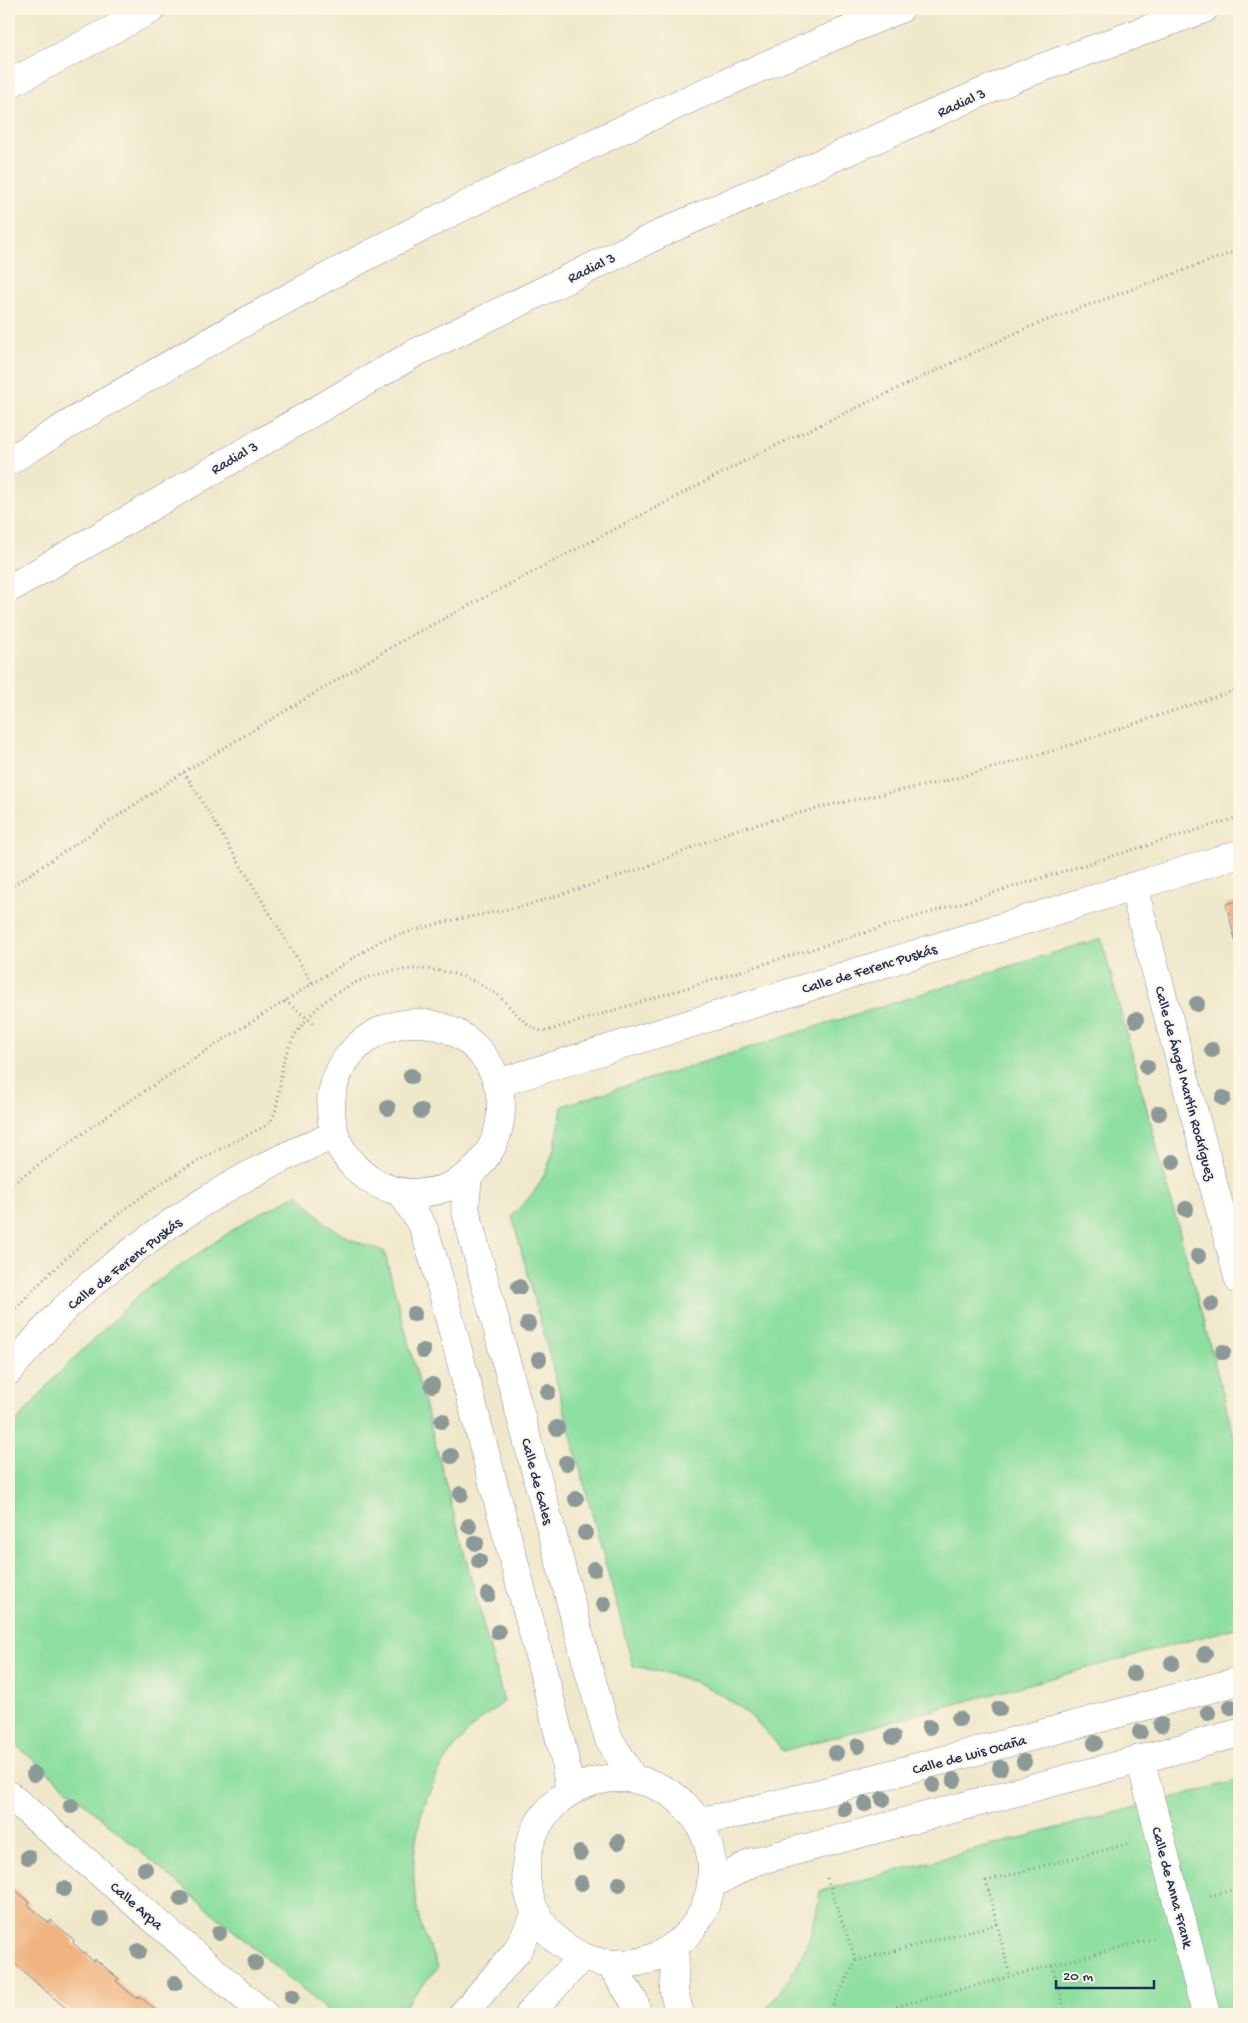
<svg xmlns="http://www.w3.org/2000/svg" width="1248" height="2023" font-family="'Gochi Hand',sans-serif">
<rect width="100%" height="100%" fill="#fcf5e5"/>
<filter id="ink" filterUnits="userSpaceOnUse"><feTurbulence type="fractalNoise" baseFrequency=".02" numOctaves="2"/><feDisplacementMap in="SourceGraphic" scale="10" xChannelSelector="R" yChannelSelector="G"/><feConvolveMatrix kernelMatrix="1 2 1 2 8 2 1 2 1" color-interpolation-filters="sRGB"/></filter>
<filter id="wash" filterUnits="userSpaceOnUse"><feTurbulence type="fractalNoise" baseFrequency=".0096" numOctaves="4" result="noise"/><feDisplacementMap in="SourceGraphic" scale="20" xChannelSelector="R" yChannelSelector="G"/><feGaussianBlur stdDeviation="1.12" result="paint"/><feColorMatrix in="noise" values="0 0 0 0 0 0 0 0 0 0 0 0 0 0 0 0 0 1.4 0 .05"/><feComposite in="paint" operator="in"/></filter>
<g filter="url(#wash)">
<rect width="100%" height="100%" fill="#f0e8cb"/>
<path fill="#8ddf9f" stroke="#54877e" d="M 1101,938 L 1239,1454 L 1239,1627 L 783,1751 C 738,1696 703,1679 633,1666 L 512,1216 C 519,1208 527,1201 533,1193 C 552,1168 558,1136 562,1106 Z
M 298,1194 L 327,1225 L 357,1242 L 384,1251 L 504,1702 C 495,1709 485,1715 477,1723 C 425,1771 404,1845 418,1914 C 422,1932 431,1950 438,1967 L 398,2014 L 331,2014 L 9,1739 L 9,1431 L 56,1376 L 142,1292 L 249,1219 Z
M 1239,1780 L 1239,2014 L 761,2014 C 796,1975 813,1943 820,1891 Z"/>
<g id="blocks">
<path fill="#f0b380" d="M 1239,901 L 1239,955 L 1226,904 Z
M 9,1884 L 30,1903 L 28,1905 L 49,1923 L 51,1920 L 74,1940 L 73,1943 L 93,1961 L 95,1959 L 119,1979 L 116,1981 L 137,1999 L 139,1996 L 160,2014 L 73,2014 L 48,1993 L 9,1959 Z"/>
</g>
</g>
<g filter="url(#ink)">
<use href="#blocks" fill-opacity="0" stroke="#868c94" stroke-width="1"/>
<g fill="none" stroke-linecap="round" stroke-linejoin="round">
<g stroke="#868c94" stroke-width="29">
<path id="minor" d="M 1133,886 L 1239,1280
M331 1108a85 85 0 1 1 170 0a85 85 0 1 1-170 0Z
M 498,1083 L 1239,854
M 468,1176 L 465,1208 L 589,1671 L 609,1739 L 633,1778
M 402,1193 L 423,1227 L 435,1264 L 546,1682 L 564,1756 L 570,1792
M 9,1371 C 32,1344 55,1316 81,1293 C 154,1229 245,1170 335,1135
M 1140,1759 L 1206,2014
M 9,1795 L 264,2014
M 675,1945 L 674,1992 L 680,2014
M 610,1964 L 634,2001 L 637,2014"/>
</g>
<g stroke="#868c94" stroke-width="29">
<path id="tertiary" d="M 9,84 L 152,9"/>
</g>
<g stroke="#868c94" stroke-width="29">
<path id="secondary" d="M526 1871a93 93 0 1 1 186 0a93 93 0 1 1-186 0Z
M 698,1821 L 733,1815 L 805,1797 L 1239,1681
M 711,1885 L 753,1862 L 1239,1733
M 463,2014 L 517,1951 L 536,1914
M 529,2014 L 582,1957"/>
</g>
<g stroke="#868c94" stroke-width="29">
<path id="motorway" d="M 9,461 C 291,285 592,134 900,9
M 9,589 L 415,353 L 668,230 L 1022,75 L 1204,9"/>
</g>
<path stroke="#868c94" stroke-width="3" stroke-dasharray="1 4" stroke-linecap="butt" d="M 184,772 L 312,983
M 9,888 L 184,772 L 405,639 L 760,453 L 1029,327 L 1239,250
M 285,1001 L 316,1025
M 9,1186 L 114,1111 L 226,1038 L 382,940 L 440,923 L 529,905 L 646,867 L 732,831 L 834,804 L 946,781 L 1052,751 L 1239,689
M 9,1316 C 62,1256 127,1202 196,1162 C 219,1149 244,1137 267,1125 C 282,1111 278,1076 285,1056 C 310,990 386,957 451,973 C 467,977 483,985 496,994 C 511,1005 528,1033 547,1031 L 1239,817
M 827,1878 L 856,1961
M 1210,1896 L 1239,1888
M 997,1924 L 1010,1976
M 1052,1965 L 1066,2014
M 828,2014 L 856,1961 L 997,1924 L 986,1881 L 1131,1843
M 896,2014 L 894,2007 L 1156,1938"/>
<use href="#minor" stroke="#fff" stroke-width="28"/>
<use href="#tertiary" stroke="#fff" stroke-width="28"/>
<use href="#secondary" stroke="#fff" stroke-width="28"/>
<use href="#motorway" stroke="#fff" stroke-width="28"/>
</g>
<g fill="#8b9a98">
<circle cx="1197" cy="1004" r="8"/>
<circle cx="1136" cy="1020" r="8"/>
<circle cx="1212" cy="1050" r="8"/>
<circle cx="1147" cy="1067" r="8"/>
<circle cx="411" cy="1076" r="8"/>
<circle cx="1223" cy="1098" r="8"/>
<circle cx="388" cy="1108" r="8"/>
<circle cx="421" cy="1111" r="8"/>
<circle cx="1159" cy="1113" r="8"/>
<circle cx="1173" cy="1162" r="8"/>
<circle cx="1186" cy="1209" r="8"/>
<circle cx="1198" cy="1256" r="8"/>
<circle cx="519" cy="1287" r="8"/>
<circle cx="1211" cy="1304" r="8"/>
<circle cx="414" cy="1314" r="8"/>
<circle cx="528" cy="1324" r="8"/>
<circle cx="423" cy="1351" r="8"/>
<circle cx="1223" cy="1352" r="8"/>
<circle cx="539" cy="1359" r="8"/>
<circle cx="432" cy="1385" r="8"/>
<circle cx="548" cy="1392" r="8"/>
<circle cx="442" cy="1421" r="8"/>
<circle cx="557" cy="1428" r="8"/>
<circle cx="451" cy="1456" r="8"/>
<circle cx="566" cy="1463" r="8"/>
<circle cx="461" cy="1494" r="8"/>
<circle cx="576" cy="1499" r="8"/>
<circle cx="469" cy="1526" r="8"/>
<circle cx="585" cy="1533" r="8"/>
<circle cx="476" cy="1543" r="8"/>
<circle cx="479" cy="1561" r="8"/>
<circle cx="594" cy="1569" r="8"/>
<circle cx="488" cy="1595" r="8"/>
<circle cx="604" cy="1604" r="8"/>
<circle cx="498" cy="1632" r="8"/>
<circle cx="1205" cy="1654" r="8"/>
<circle cx="1172" cy="1663" r="8"/>
<circle cx="1134" cy="1674" r="8"/>
<circle cx="1231" cy="1707" r="8"/>
<circle cx="999" cy="1709" r="8"/>
<circle cx="1208" cy="1713" r="8"/>
<circle cx="959" cy="1719" r="8"/>
<circle cx="1161" cy="1725" r="8"/>
<circle cx="929" cy="1727" r="8"/>
<circle cx="1140" cy="1732" r="8"/>
<circle cx="893" cy="1737" r="8"/>
<circle cx="1095" cy="1743" r="8"/>
<circle cx="858" cy="1746" r="8"/>
<circle cx="836" cy="1753" r="8"/>
<circle cx="1024" cy="1762" r="8"/>
<circle cx="1000" cy="1768" r="8"/>
<circle cx="34" cy="1774" r="8"/>
<circle cx="954" cy="1780" r="8"/>
<circle cx="933" cy="1785" r="8"/>
<circle cx="883" cy="1799" r="8"/>
<circle cx="865" cy="1804" r="8"/>
<circle cx="71" cy="1806" r="8"/>
<circle cx="844" cy="1809" r="8"/>
<circle cx="618" cy="1842" r="8"/>
<circle cx="580" cy="1853" r="8"/>
<circle cx="28" cy="1857" r="8"/>
<circle cx="145" cy="1869" r="8"/>
<circle cx="581" cy="1883" r="8"/>
<circle cx="619" cy="1884" r="8"/>
<circle cx="64" cy="1889" r="8"/>
<circle cx="181" cy="1899" r="8"/>
<circle cx="101" cy="1919" r="8"/>
<circle cx="219" cy="1933" r="8"/>
<circle cx="139" cy="1951" r="8"/>
<circle cx="255" cy="1963" r="8"/>
<circle cx="175" cy="1983" r="8"/>
<circle cx="292" cy="1996" r="8"/>
</g>
</g>
<g text-anchor="middle" stroke-width="4" stroke-linejoin="round" paint-order="stroke">
<g font-size="15" fill="#1b2f5e" stroke="#fcf5e5">
<text transform="translate(961 102) rotate(-24)" y="5">Radial 3</text>
<text transform="translate(591 267) rotate(-26)" y="5">Radial 3</text>
<text transform="translate(234 457) rotate(-30)" y="5">Radial 3</text>
<text transform="translate(869 968) rotate(-17)" y="5">Calle de Ferenc Puskás</text>
<text transform="translate(1186 1083) rotate(75)" y="5">Calle de Ángel Martín Rodríguez</text>
<text transform="translate(124 1263) rotate(-38)" y="5">Calle de Ferenc Puskás</text>
<text transform="translate(538 1481) rotate(75)" y="5">Calle de Gales</text>
<text transform="translate(969 1754) rotate(-15)" y="5">Calle de Luis Ocaña</text>
<text transform="translate(1173 1887) rotate(75)" y="5">Calle de Anna Frank</text>
<text transform="translate(137 1905) rotate(41)" y="5">Calle Arpa</text>
</g>
</g>
<rect width="1248" height="2023" fill="none" stroke="#fcf5e5" stroke-width="30"/>
<path d="M1056 1980v8h98v-8" fill="none" stroke="#1b2f5e" stroke-width="2.5"/>
<text x="1063" y="1980" font-size="15" fill="#1b2f5e" stroke="#fcf5e5" stroke-width="4" paint-order="stroke">20 m</text>
</svg>
